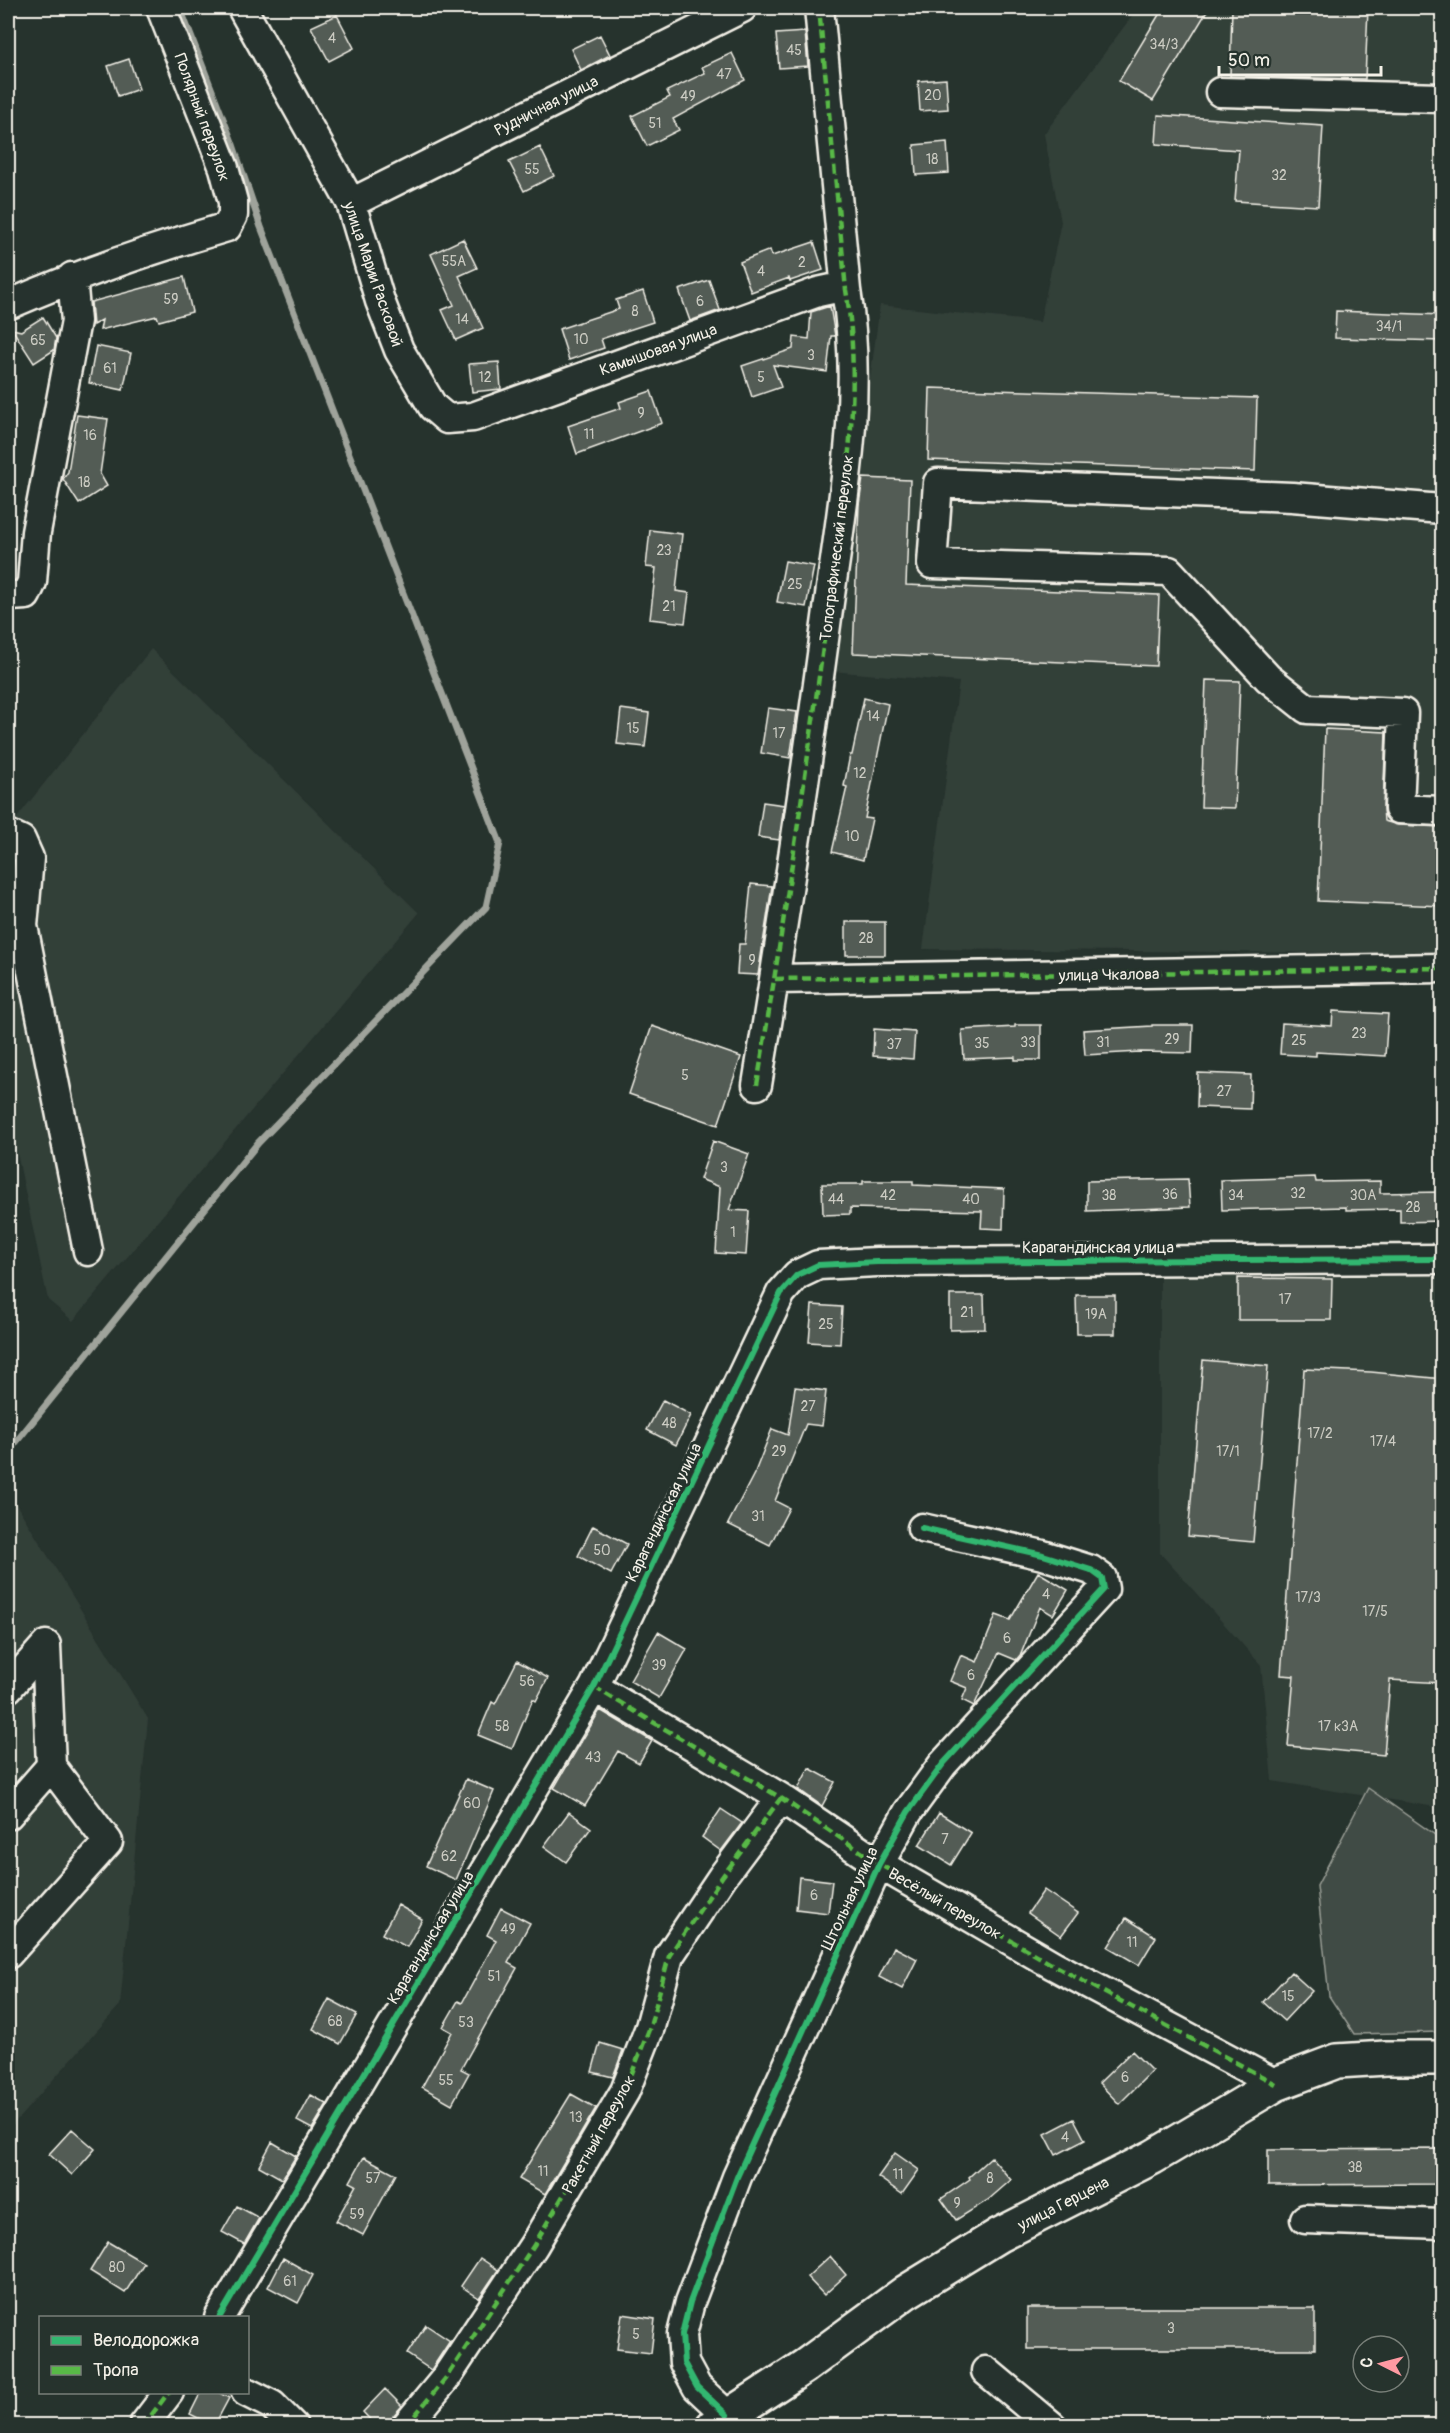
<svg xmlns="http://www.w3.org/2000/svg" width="1450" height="2433" font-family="Pangolin,sans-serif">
<rect width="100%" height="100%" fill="#26332d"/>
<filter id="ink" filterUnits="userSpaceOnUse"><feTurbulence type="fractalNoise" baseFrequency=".0167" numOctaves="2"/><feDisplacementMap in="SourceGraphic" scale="12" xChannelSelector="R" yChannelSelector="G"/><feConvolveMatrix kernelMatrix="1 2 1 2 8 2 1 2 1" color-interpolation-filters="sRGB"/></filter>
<g filter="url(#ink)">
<path fill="#333f39" d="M 1138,8 L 1442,8 L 1442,954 L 923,949 L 959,682 L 831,671 L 880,305 L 1040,322 L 1061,222 L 1044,134 Z
M 151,649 L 419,913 L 73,1321 L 48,1300 L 8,1110 L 8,829 Z
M 1442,1268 L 1442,1808 L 1272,1781 L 1261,1665 L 1160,1553 L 1160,1274 Z
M 11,1496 L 148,1719 L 120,2005 L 8,2130 L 8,1500 Z"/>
<path fill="#414b45" stroke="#9a9e96" stroke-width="1.5" d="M 1368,1788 L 1442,1840 L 1442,2032 L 1354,2034 L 1329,1996 L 1317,1886 Z"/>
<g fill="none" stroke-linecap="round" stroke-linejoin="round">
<path stroke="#9fa39b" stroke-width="7" d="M 8,1452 L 258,1143 L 486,907 L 500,843 L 261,227 L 232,142 L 180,8"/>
</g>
<path fill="#525c55" stroke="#f4f1e8" stroke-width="1.5" d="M 1163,8 L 1209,8 L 1153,101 L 1119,81 Z
M 1232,8 L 1368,8 L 1365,79 L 1230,76 Z
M 337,15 L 354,48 L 329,61 L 311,27 Z
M 805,32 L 808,66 L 779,68 L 776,34 Z
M 600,35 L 610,55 L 581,70 L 571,49 Z
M 732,53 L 745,80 L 673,119 L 679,130 L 647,146 L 632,116 L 670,97 L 667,91 L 705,73 L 702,67 Z
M 129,59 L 139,89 L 118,96 L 108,66 Z
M 946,79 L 948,109 L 920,111 L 918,81 Z
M 1158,115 L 1323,126 L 1318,206 L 1235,201 L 1239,150 L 1156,144 Z
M 947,142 L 949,173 L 916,175 L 914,145 Z
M 540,147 L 554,176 L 524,191 L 509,162 Z
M 463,239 L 477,268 L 459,276 L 483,328 L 456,340 L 442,310 L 454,305 L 431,254 Z
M 814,242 L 823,270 L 790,281 L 789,278 L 751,292 L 740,262 L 770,250 L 772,256 Z
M 184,277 L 192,312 L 159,321 L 157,316 L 100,330 L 102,320 L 93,325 L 91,302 Z
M 709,280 L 720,310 L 690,321 L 679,290 Z
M 643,291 L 653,322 L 601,339 L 604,348 L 569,360 L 559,329 L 619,309 L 616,300 Z
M 830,306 L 835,336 L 831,336 L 827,372 L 773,365 L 781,387 L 752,397 L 742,366 L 793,349 L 794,337 L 809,339 L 811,312 Z
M 1336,311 L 1443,315 L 1443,341 L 1335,338 Z
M 43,317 L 56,338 L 54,350 L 34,363 L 12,329 L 21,331 Z
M 96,346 L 131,353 L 123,390 L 89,383 Z
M 499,362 L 501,389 L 472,392 L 469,364 Z
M 930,388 L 1257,398 L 1255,471 L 928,460 Z
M 651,391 L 662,423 L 577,454 L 568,426 L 621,408 L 619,402 Z
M 77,415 L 108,419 L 100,474 L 107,486 L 79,504 L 63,479 L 68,472 Z
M 863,478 L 910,480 L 906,585 L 1159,595 L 1156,666 L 853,653 L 859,505 Z
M 650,530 L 682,534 L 676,591 L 689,593 L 685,623 L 650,619 L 656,568 L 646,567 Z
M 785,561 L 814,566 L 806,607 L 777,602 Z
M 1206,680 L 1240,681 L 1235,808 L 1201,807 Z
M 864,698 L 888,704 L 865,818 L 872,819 L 863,860 L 832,852 L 847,787 L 844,786 L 850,755 L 852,755 Z
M 768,708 L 797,712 L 790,758 L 761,753 Z
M 621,709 L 649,713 L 645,747 L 617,744 Z
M 1325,729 L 1386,732 L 1383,808 L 1384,821 L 1398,825 L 1443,827 L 1443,906 L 1318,901 Z
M 763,802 L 784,805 L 779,840 L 758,837 Z
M 751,884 L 772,886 L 758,975 L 737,974 L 739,944 L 745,944 Z
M 846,922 L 885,922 L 885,955 L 846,955 Z
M 1333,1011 L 1388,1014 L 1385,1056 L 1316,1052 L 1316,1056 L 1280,1054 L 1282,1023 L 1332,1026 Z
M 1015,1025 L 1041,1025 L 1041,1060 L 1015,1060 L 1015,1057 L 964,1059 L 962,1030 L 1015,1027 Z
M 1152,1025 L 1193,1025 L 1192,1053 L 1140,1052 L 1085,1055 L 1083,1030 L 1152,1026 Z
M 652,1026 L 741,1057 L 718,1125 L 629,1094 Z
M 874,1029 L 915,1032 L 913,1059 L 873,1056 Z
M 1198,1073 L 1251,1075 L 1250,1109 L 1197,1107 Z
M 713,1141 L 749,1154 L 729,1210 L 749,1211 L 746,1255 L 716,1253 L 720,1187 L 700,1179 Z
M 1315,1177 L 1316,1182 L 1380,1181 L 1380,1193 L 1443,1192 L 1443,1221 L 1400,1222 L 1400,1209 L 1346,1210 L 1346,1207 L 1222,1210 L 1221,1180 Z
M 1188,1179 L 1190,1207 L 1087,1211 L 1087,1181 Z
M 863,1181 L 913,1181 L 913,1185 L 1004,1189 L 1003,1229 L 981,1228 L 982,1211 L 850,1208 L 850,1214 L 823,1215 L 822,1184 L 863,1184 Z
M 1238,1278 L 1332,1279 L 1331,1320 L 1238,1320 Z
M 950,1295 L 984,1295 L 985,1329 L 950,1330 Z
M 1076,1295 L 1115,1295 L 1115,1334 L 1077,1334 Z
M 812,1305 L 842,1307 L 840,1344 L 809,1342 Z
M 1203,1360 L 1268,1366 L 1253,1542 L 1188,1536 Z
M 1304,1369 L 1371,1372 L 1443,1379 L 1443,1683 L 1390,1680 L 1384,1755 L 1288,1746 L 1294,1676 L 1281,1675 Z
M 795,1387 L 826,1391 L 822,1426 L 806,1424 L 775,1501 L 789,1508 L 770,1545 L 728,1524 L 755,1472 L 772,1429 L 788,1435 Z
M 663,1400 L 691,1415 L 676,1445 L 647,1430 Z
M 593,1526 L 627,1544 L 611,1574 L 578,1556 Z
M 1038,1572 L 1068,1590 L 1053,1615 L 1040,1607 L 1021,1654 L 1016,1660 L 999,1653 L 974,1706 L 962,1700 L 967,1688 L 950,1681 L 961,1655 L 977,1662 L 996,1615 L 1010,1620 Z
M 658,1632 L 687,1649 L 659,1698 L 630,1681 Z
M 517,1661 L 548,1678 L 536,1701 L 533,1699 L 512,1749 L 478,1735 L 492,1702 L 495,1704 Z
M 600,1710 L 652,1741 L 639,1763 L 618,1751 L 585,1806 L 554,1788 Z
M 809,1768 L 835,1782 L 822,1806 L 798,1789 Z
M 466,1779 L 494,1791 L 456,1880 L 426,1866 Z
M 721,1809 L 742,1823 L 721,1851 L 702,1837 Z
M 569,1812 L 591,1828 L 566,1862 L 544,1846 Z
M 939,1813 L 971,1833 L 951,1865 L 919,1845 Z
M 799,1877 L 832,1881 L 828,1913 L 796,1909 Z
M 1044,1890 L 1078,1913 L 1061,1936 L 1028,1913 Z
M 398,1905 L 422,1919 L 407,1947 L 382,1934 Z
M 501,1908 L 530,1923 L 508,1963 L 517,1968 L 461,2069 L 469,2073 L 452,2104 L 422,2087 L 452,2032 L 443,2027 L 458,2001 L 462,2003 L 496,1940 L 487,1935 Z
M 1126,1918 L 1156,1937 L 1139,1965 L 1108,1947 Z
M 894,1947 L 917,1959 L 902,1989 L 879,1977 Z
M 1291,1972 L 1312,1991 L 1284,2021 L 1263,2002 Z
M 329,1999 L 357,2014 L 340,2044 L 313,2029 Z
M 600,2043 L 623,2050 L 613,2077 L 592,2072 Z
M 1132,2051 L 1152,2071 L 1119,2104 L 1099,2083 Z
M 571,2094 L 596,2108 L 545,2194 L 519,2179 Z
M 311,2095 L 327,2104 L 312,2129 L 297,2121 Z
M 1074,2119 L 1085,2140 L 1056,2155 L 1045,2134 Z
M 72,2129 L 95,2149 L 72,2175 L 49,2154 Z
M 272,2142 L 296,2156 L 282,2179 L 259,2166 Z
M 1443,2149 L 1443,2184 L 1268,2185 L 1268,2150 Z
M 895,2153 L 919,2170 L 902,2194 L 878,2177 Z
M 364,2157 L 396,2174 L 363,2235 L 336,2221 L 356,2185 L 350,2182 Z
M 991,2157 L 1011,2180 L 988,2200 L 956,2220 L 941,2199 L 970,2179 L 969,2177 Z
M 237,2206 L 259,2218 L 244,2244 L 222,2232 Z
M 108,2242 L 144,2263 L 125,2293 L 90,2271 Z
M 830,2256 L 846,2275 L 824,2295 L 807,2277 Z
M 283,2258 L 313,2275 L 298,2303 L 268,2287 Z
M 480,2258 L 498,2270 L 479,2298 L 461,2286 Z
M 1027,2308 L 1315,2308 L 1315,2349 L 1027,2349 Z
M 622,2314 L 655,2319 L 651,2353 L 617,2349 Z
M 426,2325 L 450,2341 L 431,2370 L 407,2354 Z
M 385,2389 L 402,2406 L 393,2416 L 390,2426 L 376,2426 L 363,2412 Z
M 201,2392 L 218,2392 L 229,2398 L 214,2426 L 190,2414 Z"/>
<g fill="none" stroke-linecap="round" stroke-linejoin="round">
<g stroke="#f4f1e8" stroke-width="33">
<path id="minor" d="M 242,8 L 351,203 L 380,301 L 399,350 L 433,407 L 447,419 L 473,417 L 818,292 L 832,289 L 846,290
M 1220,92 L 1442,98
M 351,203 L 742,8
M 8,305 C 79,274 152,249 227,227 L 233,215 L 233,202 L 224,168 L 161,8
M 1442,509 L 1292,497 L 938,483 L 932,564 L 1169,571 L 1268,678 L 1307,709 L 1403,713 L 1399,809 L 1442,811
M 10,596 L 26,595 L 32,582 L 36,532 L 76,321 L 72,277
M 8,834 L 21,840 L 29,858 L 23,926 L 88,1251
M 775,979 L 1442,968
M 757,1085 C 783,927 807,769 828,610 C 842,505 864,396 846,290 L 819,8
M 594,1687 L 781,1798 L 879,1864 L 1053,1965 L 1276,2084
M 8,1688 L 46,1645 L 51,1766 L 108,1842 L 8,1954
M 8,1815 L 51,1766
M 1305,2219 L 1442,2224
M 219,2318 L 594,1687 L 781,1293 L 797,1275 L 818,1265 L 877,1262 L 1442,1259
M 986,2371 L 1052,2426
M 246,2392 L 272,2405 L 293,2426
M 727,2415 L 697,2387 L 684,2363 L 682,2334 L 690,2302 L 737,2177 L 879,1864 L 908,1812 L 943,1764 L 1104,1589 L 1102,1578 L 1091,1570 L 1043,1555 L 922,1528
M 143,2426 L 169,2392
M 406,2426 L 445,2379 L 534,2245 L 625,2091 L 650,2027 L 669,1956 L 722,1877 L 781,1798"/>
</g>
<g stroke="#f4f1e8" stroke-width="38">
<path id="major" d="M 713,2426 L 805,2366 L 906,2292 L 999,2235 L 1153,2157 L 1276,2084 L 1337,2061 L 1386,2058 L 1442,2058"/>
</g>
<use href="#minor" stroke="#26332d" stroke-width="28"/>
<use href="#major" stroke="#26332d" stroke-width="33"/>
<path stroke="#58b947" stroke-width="4.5" stroke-dasharray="9 4.5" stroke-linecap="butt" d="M 775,979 L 1442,968
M 757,1085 C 783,927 807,769 828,610 C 842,505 864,396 846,290 L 819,8
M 594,1687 L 781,1798 L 879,1864 L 1053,1965 L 1276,2084
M 143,2426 L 169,2392
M 406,2426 L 445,2379 L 534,2245 L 625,2091 L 650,2027 L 669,1956 L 722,1877 L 781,1798"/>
<g stroke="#26332d" stroke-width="10">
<path id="cycleway" d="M 219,2318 L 594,1687 L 781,1293 L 797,1275 L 818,1265 L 877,1262 L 1442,1259
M 727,2415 L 697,2387 L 684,2363 L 682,2334 L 690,2302 L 737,2177 L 879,1864 L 908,1812 L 943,1764 L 1104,1589 L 1102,1578 L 1091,1570 L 1043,1555 L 922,1528"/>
</g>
<use href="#cycleway" stroke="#33b770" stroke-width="6"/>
</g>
</g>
<g text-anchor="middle" stroke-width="6" stroke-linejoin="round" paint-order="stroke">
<g font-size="14" fill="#ccccc3">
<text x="332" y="43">4</text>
<text x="1164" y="49">34/3</text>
<text x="794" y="55">45</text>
<text x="724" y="79">47</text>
<text x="933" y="100">20</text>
<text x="688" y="101">49</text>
<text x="655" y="128">51</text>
<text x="932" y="164">18</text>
<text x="532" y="174">55</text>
<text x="1279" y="180">32</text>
<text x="454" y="266">55А</text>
<text x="802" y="267">2</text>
<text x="761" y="276">4</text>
<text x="171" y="304">59</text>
<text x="700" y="306">6</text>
<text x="635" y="316">8</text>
<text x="462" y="324">14</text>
<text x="1389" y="331">34/1</text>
<text x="581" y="344">10</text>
<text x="38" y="345">65</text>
<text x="811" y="360">3</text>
<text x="110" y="373">61</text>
<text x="485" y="382">12</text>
<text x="761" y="382">5</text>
<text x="641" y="418">9</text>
<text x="589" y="439">11</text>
<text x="90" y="440">16</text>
<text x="84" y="487">18</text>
<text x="664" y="555">23</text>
<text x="795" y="589">25</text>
<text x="669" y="611">21</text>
<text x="873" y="721">14</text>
<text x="633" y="733">15</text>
<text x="779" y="738">17</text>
<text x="860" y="778">12</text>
<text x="852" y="841">10</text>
<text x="866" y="943">28</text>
<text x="752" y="965">9</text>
<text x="1359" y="1038">23</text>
<text x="1172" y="1044">29</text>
<text x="1299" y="1045">25</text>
<text x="1028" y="1047">33</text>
<text x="1103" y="1047">31</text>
<text x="982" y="1048">35</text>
<text x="894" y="1049">37</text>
<text x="685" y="1080">5</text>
<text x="1224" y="1096">27</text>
<text x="724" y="1172">3</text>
<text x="1298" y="1198">32</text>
<text x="1170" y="1199">36</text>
<text x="888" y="1200">42</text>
<text x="1109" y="1200">38</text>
<text x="1236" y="1200">34</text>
<text x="1363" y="1200">30А</text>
<text x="836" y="1204">44</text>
<text x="971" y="1204">40</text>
<text x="1413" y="1212">28</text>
<text x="733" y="1237">1</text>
<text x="1285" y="1304">17</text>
<text x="967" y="1317">21</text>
<text x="1096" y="1319">19А</text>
<text x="826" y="1329">25</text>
<text x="808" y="1411">27</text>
<text x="669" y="1428">48</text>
<text x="1320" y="1438">17/2</text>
<text x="1383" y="1446">17/4</text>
<text x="779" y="1456">29</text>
<text x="1228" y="1456">17/1</text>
<text x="758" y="1521">31</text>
<text x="602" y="1555">50</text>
<text x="1046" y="1599">4</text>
<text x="1308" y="1602">17/3</text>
<text x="1375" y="1616">17/5</text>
<text x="1007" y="1643">6</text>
<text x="659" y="1670">39</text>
<text x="971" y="1680">6</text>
<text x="527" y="1686">56</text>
<text x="502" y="1731">58</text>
<text x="1338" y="1731">17 к3А</text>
<text x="593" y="1762">43</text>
<text x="472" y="1808">60</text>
<text x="945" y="1844">7</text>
<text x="449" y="1861">62</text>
<text x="814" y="1900">6</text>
<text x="508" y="1934">49</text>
<text x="1132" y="1947">11</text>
<text x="494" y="1981">51</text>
<text x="1288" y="2001">15</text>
<text x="335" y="2026">68</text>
<text x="466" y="2027">53</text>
<text x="1125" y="2082">6</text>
<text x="446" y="2085">55</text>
<text x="576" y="2122">13</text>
<text x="1065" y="2142">4</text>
<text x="1355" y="2172">38</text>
<text x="543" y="2176">11</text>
<text x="898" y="2179">11</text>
<text x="373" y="2183">57</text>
<text x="990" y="2183">8</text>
<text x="957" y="2208">9</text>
<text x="357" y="2219">59</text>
<text x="117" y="2272">80</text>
<text x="290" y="2286">61</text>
<text x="1171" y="2333">3</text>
<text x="636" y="2339">5</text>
</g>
<g font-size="16" fill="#f4f1e8" stroke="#26332d">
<text transform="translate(546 105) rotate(-27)" y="6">Рудничная улица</text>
<text transform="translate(203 117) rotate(70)" y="6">Полярный переулок</text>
<text transform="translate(374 274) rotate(71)" y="6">улица Марии Расковой</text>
<text transform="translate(658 349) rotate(-20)" y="6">Камышовая улица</text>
<text transform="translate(836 548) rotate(-83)" y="6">Топографический переулок</text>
<text transform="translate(1109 974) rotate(-1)" y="6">улица Чкалова</text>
<text x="1098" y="1253">Карагандинская улица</text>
<text transform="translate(663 1512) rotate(-64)" y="6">Карагандинская улица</text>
<text transform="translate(849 1898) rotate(-65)" y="6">Штольная улица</text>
<text transform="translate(945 1903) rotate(30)" y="6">Весёлый переулок</text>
<text transform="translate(430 1937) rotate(-59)" y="6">Карагандинская улица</text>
<text transform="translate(598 2134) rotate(-61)" y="6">Ракетный переулок</text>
<text transform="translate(1063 2203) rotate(-27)" y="6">улица Герцена</text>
</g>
</g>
<rect width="1450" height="2433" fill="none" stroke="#26332d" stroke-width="30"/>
<rect x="15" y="15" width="1420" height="2403" fill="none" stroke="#f4f1e8" stroke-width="2" filter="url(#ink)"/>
<rect x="39" y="2316" width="210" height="78" fill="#26332d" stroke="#787f78" stroke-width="1.5"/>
<rect x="51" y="2336" width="30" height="9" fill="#33b770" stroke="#787f78" stroke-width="1.5"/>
<text x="93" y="2346" font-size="18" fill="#f4f1e8">Велодорожка</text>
<rect x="51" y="2366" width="30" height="9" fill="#58b947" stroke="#787f78" stroke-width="1.5"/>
<text x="93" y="2376" font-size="18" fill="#f4f1e8">Тропа</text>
<g transform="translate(1381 2364) rotate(276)"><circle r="28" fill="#26332d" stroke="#787f78" stroke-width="1.5"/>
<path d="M0-4.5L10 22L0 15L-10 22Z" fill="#ff9aa2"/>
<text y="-9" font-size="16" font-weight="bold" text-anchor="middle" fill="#f4f1e8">С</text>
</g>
<path d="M1219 66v9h162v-9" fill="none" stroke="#f4f1e8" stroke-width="3"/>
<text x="1228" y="66" font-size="18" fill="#f4f1e8" stroke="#26332d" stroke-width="4.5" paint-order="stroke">50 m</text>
</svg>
